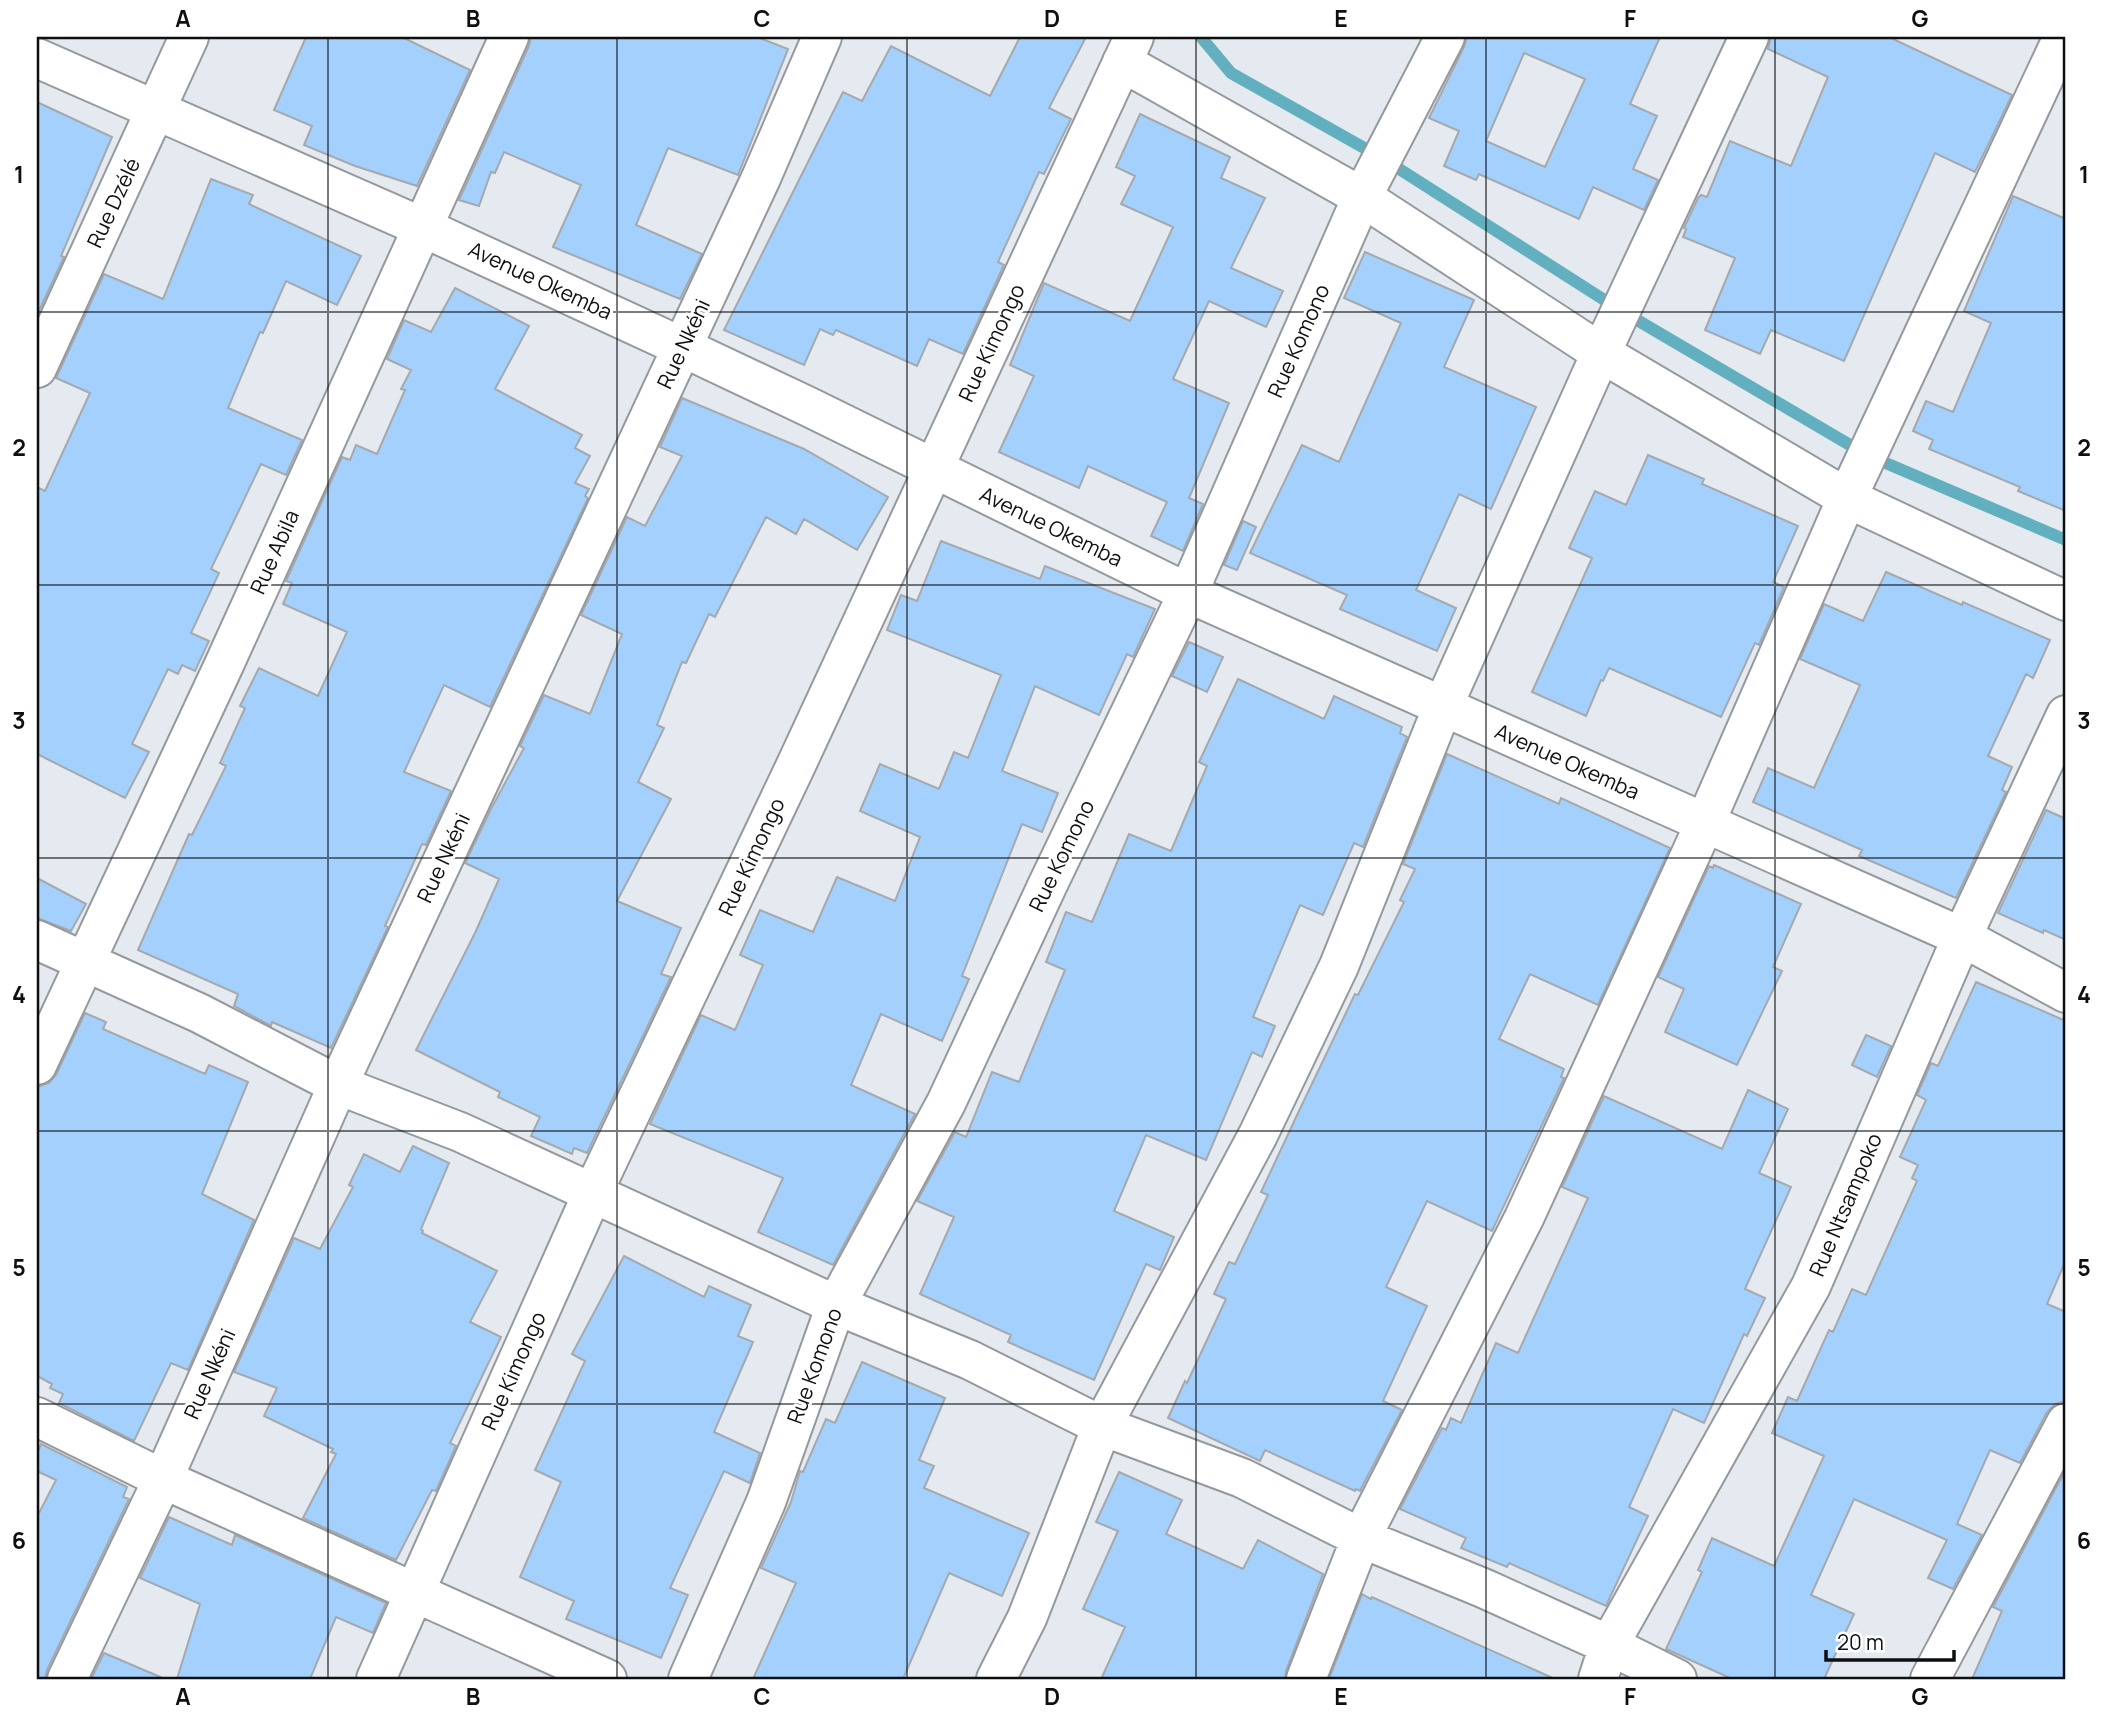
<svg xmlns="http://www.w3.org/2000/svg" width="2103" height="1716" font-family="Manrope,sans-serif">
<rect width="100%" height="100%" fill="#e4eaef"/>
<g fill="none" stroke-linecap="round" stroke-linejoin="round">
<path stroke="#62b0bf" stroke-width="12" d="M 1201,37 L 1231,73 L 1382,158 L 1620,310 L 1867,455 L 2066,540"/>
</g>
<path fill="#a4d0fe" stroke="#a4a9ae" stroke-width="2" fill-rule="evenodd" d="M 306,37 L 402,37 L 470,70 L 417,186 L 355,166 L 304,145 L 312,126 L 274,110 Z
M 531,37 L 757,37 L 788,49 L 738,175 L 668,148 L 636,225 L 702,254 L 680,299 L 553,247 L 581,185 L 504,152 L 495,173 L 491,172 L 479,206 L 459,200 L 529,46 Z
M 1020,37 L 1086,37 L 1049,108 L 1071,119 L 1044,174 L 1039,172 L 998,262 L 1004,265 L 963,354 L 929,339 L 917,366 L 836,330 L 833,335 L 820,329 L 804,365 L 724,330 L 843,92 L 862,101 L 891,46 L 990,96 Z
M 1467,37 L 1660,37 L 1630,104 L 1657,116 L 1633,169 L 1658,180 L 1644,210 L 1593,187 L 1579,219 L 1479,174 L 1476,180 L 1444,166 L 1459,131 L 1429,118 L 1464,47 ZM 1524,53 L 1585,79 L 1545,167 L 1486,141 Z
M 1771,37 L 1889,37 L 2012,95 L 1975,172 L 1935,153 L 1844,361 L 1771,330 L 1760,354 L 1705,330 L 1735,258 L 1683,237 L 1686,229 L 1684,228 L 1698,198 L 1701,195 L 1707,197 L 1730,141 L 1791,166 L 1828,77 L 1768,49 Z
M 37,102 L 112,137 L 61,256 L 64,257 L 38,313 Z
M 1140,114 L 1230,157 L 1221,178 L 1265,198 L 1231,268 L 1283,291 L 1266,327 L 1209,301 L 1173,379 L 1229,403 L 1189,498 L 1203,504 L 1183,551 L 1151,536 L 1167,502 L 1088,466 L 1079,488 L 999,452 L 1034,376 L 1010,365 L 1044,283 L 1130,321 L 1173,227 L 1121,204 L 1135,176 L 1116,167 Z
M 211,179 L 253,195 L 249,204 L 361,256 L 337,305 L 286,281 L 263,333 L 260,332 L 228,408 L 302,440 L 286,475 L 261,464 L 211,569 L 219,573 L 191,633 L 209,641 L 195,671 L 182,665 L 178,674 L 168,669 L 132,744 L 149,752 L 125,798 L 37,754 L 37,487 L 45,491 L 90,393 L 56,378 L 104,274 L 163,299 Z
M 2013,196 L 2066,219 L 2066,511 L 2018,491 L 2020,487 L 1929,449 L 1933,440 L 1913,431 L 1926,401 L 1953,412 L 1991,323 L 1964,311 Z
M 1365,252 L 1474,300 L 1444,367 L 1536,407 L 1491,509 L 1459,494 L 1416,590 L 1456,608 L 1437,651 L 1340,609 L 1347,595 L 1250,553 L 1302,445 L 1339,462 L 1401,323 L 1344,298 Z
M 455,288 L 529,326 L 495,389 L 582,435 L 575,448 L 590,456 L 575,483 L 589,489 L 585,496 L 588,498 L 490,707 L 444,685 L 404,772 L 451,791 L 426,845 L 422,844 L 385,926 L 388,927 L 331,1048 L 272,1022 L 271,1026 L 234,1006 L 238,994 L 138,950 L 189,834 L 192,835 L 226,766 L 220,763 L 245,708 L 240,706 L 259,668 L 318,696 L 347,632 L 283,604 L 292,583 L 286,581 L 342,457 L 350,460 L 356,445 L 377,454 L 405,390 L 401,389 L 411,370 L 387,359 L 404,320 L 431,332 Z
M 682,398 L 804,449 L 888,497 L 857,550 L 804,519 L 796,534 L 766,517 L 715,617 L 709,614 L 686,663 L 682,662 L 657,725 L 664,728 L 638,782 L 671,799 L 617,901 L 681,928 L 661,974 L 671,977 L 587,1153 L 574,1148 L 572,1154 L 531,1136 L 540,1117 L 498,1097 L 500,1092 L 416,1050 L 475,933 L 499,879 L 465,863 L 492,807 L 524,748 L 520,746 L 544,695 L 590,714 L 622,634 L 581,615 L 627,517 L 645,526 L 682,456 L 660,447 Z
M 1648,455 L 1704,479 L 1702,484 L 1798,526 L 1773,582 L 1784,587 L 1759,645 L 1755,643 L 1721,717 L 1609,668 L 1603,681 L 1601,680 L 1586,716 L 1532,692 L 1592,558 L 1569,548 L 1595,491 L 1626,505 Z
M 1243,521 L 1256,527 L 1237,570 L 1224,565 Z
M 941,541 L 1040,579 L 1045,566 L 1155,609 L 1133,657 L 1127,654 L 1099,715 L 1035,686 L 1002,771 L 1058,793 L 1042,832 L 1022,824 L 962,976 L 969,979 L 942,1041 L 881,1014 L 851,1085 L 915,1114 L 833,1265 L 758,1232 L 783,1178 L 650,1124 L 701,1015 L 735,1030 L 763,965 L 740,955 L 760,910 L 813,932 L 837,877 L 895,901 L 920,837 L 860,811 L 880,764 L 939,789 L 954,752 L 968,758 L 1001,675 L 887,630 L 901,595 L 917,601 Z
M 1886,572 L 1962,605 L 1963,602 L 2050,640 L 2033,678 L 2026,674 L 1988,756 L 2012,767 L 2002,790 L 2006,792 L 1956,898 L 1859,856 L 1862,850 L 1753,802 L 1768,768 L 1814,788 L 1860,685 L 1800,659 L 1824,604 L 1863,621 Z
M 1189,642 L 1223,657 L 1207,692 L 1172,676 Z
M 1238,679 L 1324,719 L 1334,696 L 1402,727 L 1400,733 L 1407,737 L 1363,847 L 1354,843 L 1323,915 L 1300,905 L 1253,1017 L 1275,1026 L 1262,1057 L 1252,1052 L 1206,1160 L 1146,1135 L 1114,1211 L 1174,1237 L 1160,1270 L 1146,1264 L 1094,1380 L 1008,1342 L 1011,1335 L 920,1294 L 954,1217 L 917,1201 L 955,1132 L 966,1137 L 992,1072 L 1019,1082 L 1065,970 L 1046,962 L 1066,912 L 1092,922 L 1129,834 L 1171,851 L 1207,766 L 1199,762 Z
M 1447,754 L 1559,804 L 1561,798 L 1670,848 L 1598,1005 L 1530,974 L 1499,1039 L 1564,1069 L 1561,1077 L 1564,1078 L 1492,1231 L 1427,1201 L 1386,1287 L 1427,1306 L 1383,1401 L 1402,1410 L 1360,1491 L 1356,1489 L 1355,1491 L 1265,1450 L 1260,1461 L 1168,1418 L 1185,1381 L 1187,1383 L 1226,1299 L 1214,1294 L 1229,1262 L 1235,1264 L 1268,1195 L 1261,1192 L 1298,1113 L 1355,994 L 1358,995 L 1404,902 L 1400,900 L 1415,869 L 1403,864 Z
M 2046,810 L 2066,819 L 2066,940 L 2044,930 L 2043,933 L 1998,913 Z
M 1714,865 L 1801,904 L 1773,967 L 1782,971 L 1737,1065 L 1665,1032 L 1684,989 L 1658,977 L 1709,866 L 1713,868 Z
M 37,878 L 86,904 L 71,931 L 37,918 Z
M 1976,982 L 2066,1021 L 2066,1260 L 2047,1304 L 2066,1312 L 2066,1401 L 2055,1404 L 2047,1412 L 2020,1463 L 1990,1450 L 1957,1524 L 1982,1535 L 1953,1589 L 1928,1578 L 1947,1540 L 1854,1499 L 1811,1595 L 1854,1614 L 1824,1679 L 1732,1679 L 1666,1649 L 1702,1572 L 1698,1570 L 1712,1538 L 1774,1566 L 1824,1456 L 1772,1433 L 1788,1397 L 1797,1401 L 1829,1330 L 1833,1332 L 1852,1289 L 1866,1295 L 1917,1181 L 1912,1178 L 1918,1165 L 1900,1157 L 1926,1100 L 1917,1095 L 1931,1063 L 1938,1066 Z
M 85,1013 L 106,1022 L 103,1029 L 205,1074 L 209,1065 L 248,1082 L 202,1194 L 254,1220 L 188,1370 L 171,1363 L 134,1441 L 59,1403 L 63,1394 L 50,1388 L 52,1384 L 37,1376 L 37,1087 L 49,1083 L 56,1075 Z
M 1866,1035 L 1891,1046 L 1877,1077 L 1852,1065 Z
M 1748,1090 L 1788,1109 L 1759,1173 L 1791,1187 L 1745,1289 L 1765,1298 L 1747,1336 L 1744,1334 L 1704,1423 L 1673,1409 L 1629,1507 L 1648,1516 L 1606,1606 L 1509,1563 L 1507,1567 L 1461,1548 L 1466,1538 L 1400,1509 L 1442,1428 L 1446,1430 L 1451,1418 L 1461,1423 L 1496,1343 L 1518,1353 L 1588,1198 L 1562,1187 L 1604,1096 L 1722,1149 Z
M 413,1146 L 449,1163 L 421,1229 L 423,1231 L 422,1233 L 497,1271 L 470,1322 L 501,1337 L 450,1443 L 456,1446 L 436,1491 L 432,1490 L 396,1560 L 303,1518 L 336,1454 L 331,1452 L 333,1449 L 264,1416 L 277,1388 L 234,1372 L 294,1238 L 320,1249 L 353,1187 L 349,1185 L 364,1154 L 400,1172 Z
M 624,1256 L 704,1297 L 709,1286 L 751,1305 L 738,1336 L 753,1342 L 714,1432 L 760,1453 L 750,1483 L 724,1471 L 670,1588 L 688,1595 L 661,1658 L 566,1619 L 574,1601 L 520,1577 L 561,1482 L 535,1470 L 585,1361 L 572,1354 Z
M 862,1362 L 945,1398 L 919,1460 L 934,1466 L 924,1488 L 1029,1533 L 1002,1596 L 949,1573 L 903,1679 L 753,1679 L 796,1583 L 761,1568 L 791,1502 L 800,1471 L 803,1472 L 826,1419 L 835,1423 Z
M 41,1444 L 127,1487 L 123,1497 L 129,1499 L 47,1670 L 45,1679 L 37,1679 L 37,1517 L 56,1480 L 37,1471 L 37,1454 Z
M 2066,1469 L 2066,1679 L 1972,1679 L 2002,1611 L 1993,1607 Z
M 1119,1472 L 1182,1500 L 1166,1534 L 1243,1569 L 1258,1540 L 1323,1574 L 1286,1671 L 1285,1679 L 1101,1679 L 1125,1627 L 1083,1609 L 1118,1531 L 1096,1522 Z
M 169,1517 L 232,1545 L 235,1535 L 386,1603 L 373,1633 L 336,1617 L 310,1679 L 177,1679 L 200,1604 L 140,1578 Z
M 1362,1594 L 1371,1599 L 1372,1597 L 1555,1679 L 1329,1679 Z
M 104,1653 L 165,1679 L 91,1679 Z"/>
<g fill="none" stroke-linecap="round" stroke-linejoin="round">
<g stroke="#95999e" stroke-width="42">
<path id="street" d="M 37,58 L 422,227 L 682,347 L 807,406 L 1188,593 L 1962,937 L 2066,993
M 1122,62 L 1362,197 L 1601,353 L 1847,498 L 2066,601
M 37,368 L 189,37
M 37,940 L 199,1013 L 338,1085 L 460,1132 L 836,1305 L 970,1360 L 1102,1426 L 1242,1478 L 1361,1538 L 1483,1588 L 1609,1645 L 1677,1679
M 37,1065 L 223,667 L 509,37
M 37,1417 L 163,1479 L 607,1679
M 67,1679 L 163,1479 L 338,1085 L 761,178 L 822,37
M 376,1679 L 593,1192 L 797,763 L 1134,37
M 688,1679 L 766,1502 L 836,1305 L 946,1103 L 1048,884 L 1188,593 L 1362,197 L 1445,37
M 996,1679 L 1027,1618 L 1102,1426 L 1258,1135 L 1339,966 L 1443,706 L 1601,353 L 1749,37
M 1306,1679 L 1361,1538 L 1524,1218 L 1705,823 L 1847,498 L 2063,37
M 1598,1679 L 1609,1645 L 1811,1286 L 1962,937 L 2066,715
M 1930,1679 L 2066,1423"/>
</g>
<use href="#street" stroke="#fff" stroke-width="38"/>
</g>
<path fill="none" stroke="#0d0f11" stroke-width="2" stroke-opacity="0.55" d="M 328,37 L 328,1679M 617,37 L 617,1679M 907,37 L 907,1679M 1196,37 L 1196,1679M 1486,37 L 1486,1679M 1775,37 L 1775,1679M 37,312 L 2066,312M 37,585 L 2066,585M 37,858 L 2066,858M 37,1131 L 2066,1131M 37,1404 L 2066,1404"/>
<g text-anchor="middle" stroke-width="6" stroke-linejoin="round" paint-order="stroke">
<g font-size="21" fill="#0d0f11" stroke="#fff">
<text transform="translate(114 203) rotate(-65)" y="7">Rue Dzélé</text>
<text transform="translate(540 281) rotate(25)" y="7">Avenue Okemba</text>
<text transform="translate(1299 341) rotate(-66)" y="7">Rue Komono</text>
<text transform="translate(992 343) rotate(-65)" y="7">Rue Kimongo</text>
<text transform="translate(684 344) rotate(-65)" y="7">Rue Nkéni</text>
<text transform="translate(1051 527) rotate(26)" y="7">Avenue Okemba</text>
<text transform="translate(275 552) rotate(-66)" y="7">Rue Abila</text>
<text transform="translate(1567 762) rotate(24)" y="7">Avenue Okemba</text>
<text transform="translate(1062 856) rotate(-64)" y="7">Rue Komono</text>
<text transform="translate(752 857) rotate(-65)" y="7">Rue Kimongo</text>
<text transform="translate(444 858) rotate(-65)" y="7">Rue Nkéni</text>
<text transform="translate(1846 1205) rotate(-67)" y="7">Rue Ntsampoko</text>
<text transform="translate(815 1366) rotate(-70)" y="7">Rue Komono</text>
<text transform="translate(514 1371) rotate(-66)" y="7">Rue Kimongo</text>
<text transform="translate(210 1374) rotate(-66)" y="7">Rue Nkéni</text>
</g>
</g>
<rect width="2103" height="1716" fill="none" stroke="#ffffff" stroke-width="77"/>
<path d="M1826 1650v10h128v-10" fill="none" stroke="#0d0f11" stroke-width="3.5"/>
<text x="1837" y="1650" font-size="21" fill="#0d0f11" stroke="#ffffff" stroke-width="5" paint-order="stroke">20 m</text>
<rect x="38" y="38" width="2026" height="1640" fill="none" stroke="#0d0f11" stroke-width="2.5"/>
<g font-size="23" text-anchor="middle" font-weight="bold" fill="#0d0f11">
<text x="183" y="27">A</text>
<text x="473" y="27">B</text>
<text x="762" y="27">C</text>
<text x="1052" y="27">D</text>
<text x="1341" y="27">E</text>
<text x="1630" y="27">F</text>
<text x="1920" y="27">G</text>
<text x="19" y="183">1</text>
<text x="2084" y="183">1</text>
<text x="19" y="456">2</text>
<text x="2084" y="456">2</text>
<text x="19" y="729">3</text>
<text x="2084" y="729">3</text>
<text x="19" y="1003">4</text>
<text x="2084" y="1003">4</text>
<text x="19" y="1276">5</text>
<text x="2084" y="1276">5</text>
<text x="19" y="1549">6</text>
<text x="2084" y="1549">6</text>
<text x="183" y="1705">A</text>
<text x="473" y="1705">B</text>
<text x="762" y="1705">C</text>
<text x="1052" y="1705">D</text>
<text x="1341" y="1705">E</text>
<text x="1630" y="1705">F</text>
<text x="1920" y="1705">G</text>
</g>
</svg>
